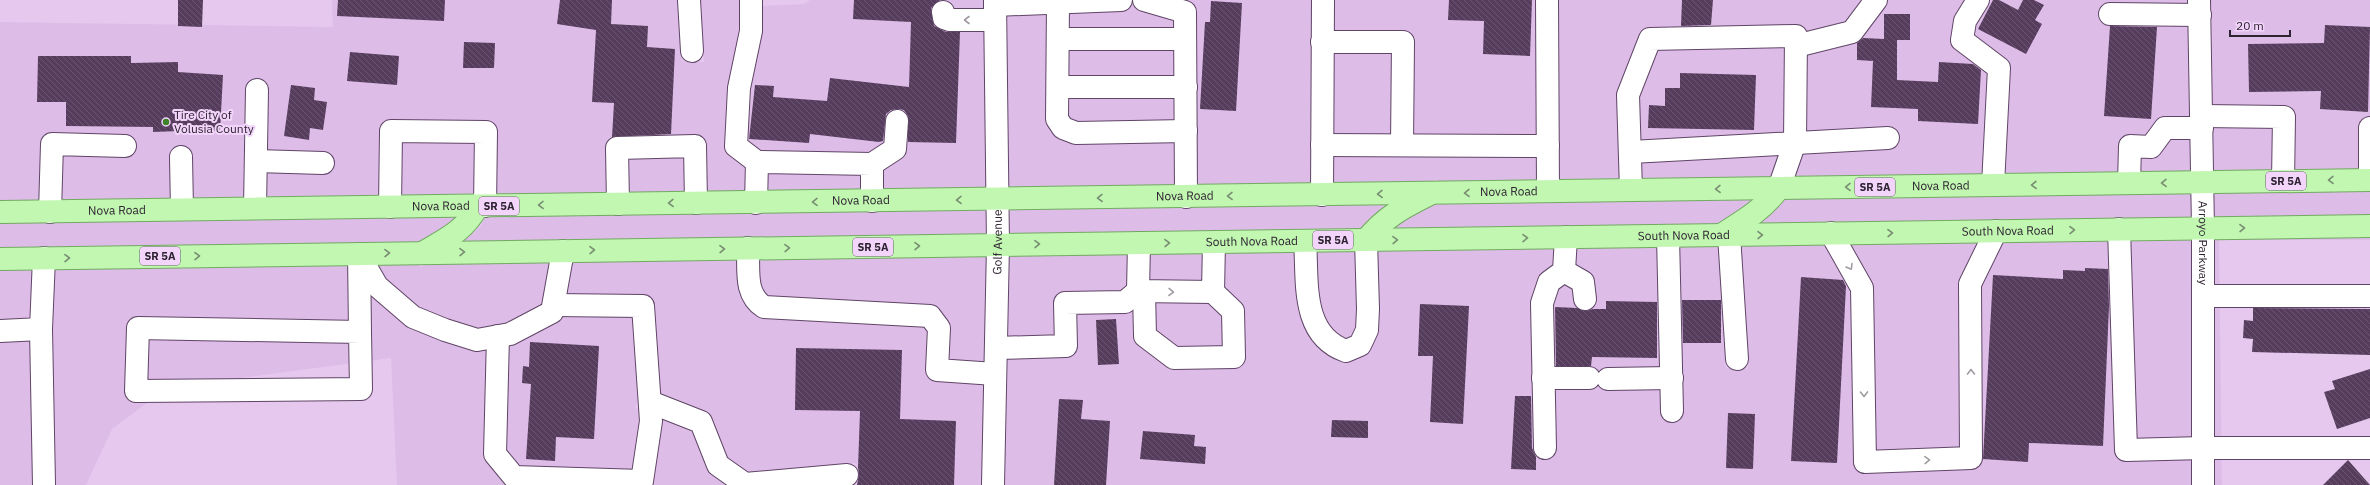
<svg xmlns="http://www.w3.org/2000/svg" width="2370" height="485" font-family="'IBM Plex Sans',sans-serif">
<defs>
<pattern id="building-back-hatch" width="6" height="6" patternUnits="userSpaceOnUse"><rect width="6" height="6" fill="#563d5d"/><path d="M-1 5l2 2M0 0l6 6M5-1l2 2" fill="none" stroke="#6b5771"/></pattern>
</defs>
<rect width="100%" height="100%" fill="#e6c8ee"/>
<path fill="#debce8" d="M 332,0 L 678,0 L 682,61 L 704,62 L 701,0 L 739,0 L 739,29 L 728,85 L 725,134 L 748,137 L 751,90 L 762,34 L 762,6 L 804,4 L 810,0 L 984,0 L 987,189 L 480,195 L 474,192 L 471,196 L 0,201 L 0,22 L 333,27 Z
M 1007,0 L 1964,0 L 1955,15 L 1950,38 L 1972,43 L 1976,25 L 1991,0 L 2188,0 L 2191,172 L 1438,183 L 1436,179 L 1429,183 L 1009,189 Z
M 2211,0 L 2370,0 L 2370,169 L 2214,172 Z
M 2370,190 L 2370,216 L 2215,218 L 2214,192 Z
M 2191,193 L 2192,218 L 1759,224 L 1777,209 L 1786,199 Z
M 1754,199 L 1716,225 L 1392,229 L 1402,221 L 1436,204 Z
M 1386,204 L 1360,230 L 1010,234 L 1010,210 Z
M 987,210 L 987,235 L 463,242 L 480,227 L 486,216 Z
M 458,217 L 452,223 L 418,242 L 0,248 L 0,222 Z
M 2370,237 L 2370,240 L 2219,240 L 2222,485 L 2214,485 L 2215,239 Z
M 2192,239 L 2192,485 L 1005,485 L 1010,255 L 1716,246 L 1719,249 L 1726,368 L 1748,369 L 1741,245 Z
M 987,255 L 982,485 L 850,485 L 861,484 L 856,463 L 747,473 L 728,459 L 712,419 L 643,388 L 635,407 L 692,430 L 729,485 L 397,485 L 391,358 L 167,388 L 112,429 L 86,485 L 0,485 L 0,269 L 417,264 L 421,267 L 427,263 Z"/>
<path fill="url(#building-back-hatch)" d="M 178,0 L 203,0 L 202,27 L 178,26 Z
M 338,0 L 445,0 L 444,21 L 337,16 Z
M 560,0 L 612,0 L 611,24 L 648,26 L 647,47 L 675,49 L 671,134 L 612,137 L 614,103 L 592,102 L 596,30 L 557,24 Z
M 854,0 L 940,0 L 931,8 L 934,26 L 946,32 L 960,32 L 956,143 L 908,142 L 908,116 L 904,110 L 898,109 L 891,110 L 886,114 L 883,141 L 879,142 L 810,134 L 809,143 L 749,139 L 755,85 L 774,86 L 773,97 L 827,101 L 830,78 L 909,87 L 911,22 L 853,19 Z
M 1449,0 L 1532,0 L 1530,56 L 1483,54 L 1484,21 L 1448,20 Z
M 1682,0 L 1713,0 L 1711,25 L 1681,26 Z
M 1993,0 L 1999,0 L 2018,10 L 2023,0 L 2034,0 L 2044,5 L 2035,20 L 2042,24 L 2026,54 L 1978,29 Z
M 1211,1 L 1242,3 L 1236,111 L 1200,109 L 1205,22 L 1210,22 Z
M 1884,14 L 1910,14 L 1910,40 L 1897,40 L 1897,80 L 1938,82 L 1939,62 L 1973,64 L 1981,70 L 1978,124 L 1918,121 L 1918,109 L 1871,107 L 1873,61 L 1857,60 L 1857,43 L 1863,38 L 1884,39 Z
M 2325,25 L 2370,27 L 2368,112 L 2320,109 L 2321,91 L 2249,92 L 2248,44 L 2324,43 Z
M 2110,26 L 2157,27 L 2151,119 L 2104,116 Z
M 464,42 L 495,43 L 494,68 L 463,68 Z
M 350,52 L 399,56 L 397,85 L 347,81 Z
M 38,56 L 131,56 L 131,63 L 178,62 L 178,72 L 223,75 L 220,131 L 179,129 L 179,131 L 153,132 L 153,127 L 66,126 L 66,102 L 37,102 Z
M 1680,73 L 1756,75 L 1754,130 L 1648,128 L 1649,105 L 1665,106 L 1665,88 L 1680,88 Z
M 291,85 L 315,88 L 314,100 L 327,102 L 323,130 L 310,128 L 309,140 L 284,136 Z
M 2085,268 L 2108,269 L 2109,306 L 2103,446 L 2029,443 L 2028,462 L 1983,459 L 1993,275 L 2063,279 L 2063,270 L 2085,271 Z
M 1801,277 L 1843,280 L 1846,286 L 1837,463 L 1791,461 Z
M 1682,300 L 1721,300 L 1721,343 L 1683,343 Z
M 1606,301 L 1657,302 L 1657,358 L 1592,357 L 1591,366 L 1556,366 L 1555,307 L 1577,308 L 1586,311 L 1593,309 L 1606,309 Z
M 1420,304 L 1469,306 L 1463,424 L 1430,422 L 1433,356 L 1418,356 Z
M 2253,308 L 2370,309 L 2370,355 L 2252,352 L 2253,339 L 2243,338 L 2244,320 L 2253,321 Z
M 1116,319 L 1119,364 L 1098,365 L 1096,320 Z
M 530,342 L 599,346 L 594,439 L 556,437 L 555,461 L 526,459 L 531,384 L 522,383 L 523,366 L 529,367 Z
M 796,348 L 902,350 L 900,419 L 956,421 L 954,485 L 857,485 L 859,474 L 858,468 L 860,411 L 795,410 Z
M 2370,369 L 2370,418 L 2337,429 L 2324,392 L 2335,389 L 2332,381 Z
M 1515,396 L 1531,396 L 1532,448 L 1536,457 L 1536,470 L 1511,469 Z
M 1059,399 L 1083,400 L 1081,419 L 1110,421 L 1106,485 L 1054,485 Z
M 1728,413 L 1755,414 L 1753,469 L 1726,468 Z
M 1332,420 L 1368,421 L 1368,438 L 1331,437 Z
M 1143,431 L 1195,435 L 1194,446 L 1206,447 L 1205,464 L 1140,459 Z
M 2348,460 L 2370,485 L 2323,485 Z"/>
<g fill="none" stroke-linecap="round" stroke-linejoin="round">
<g stroke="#5f4566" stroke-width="24">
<g id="minor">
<path d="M 689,0 L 692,51"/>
<path d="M 751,0 L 751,31 L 739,88 L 736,146 L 757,162"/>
<path d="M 1144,0 L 1185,12 L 1186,197"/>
<path d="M 1547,0 L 1548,191"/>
<path d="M 1978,0 L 1965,21 L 1962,40 L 1999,68 L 1993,185"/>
<path id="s1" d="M 2199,0 L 2203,228 L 2203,485"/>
<path d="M 1058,3 L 1057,119 L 1063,128 L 1076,133 L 1186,131"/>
<path d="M 995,5 L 1121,0"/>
<path d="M 943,12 L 944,18 L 950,20 L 995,20"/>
<path d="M 2110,14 L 2200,15"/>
<path d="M 1058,39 L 1185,39"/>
<path d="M 1322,42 L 1403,42 L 1402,145"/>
<path d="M 1796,46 L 1852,32 L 1876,0"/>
<path d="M 1058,87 L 1186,87"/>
<path d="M 2202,116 L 2284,117 L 2283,181"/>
<path d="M 1322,145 L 1548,146"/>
<path d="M 1631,152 L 1888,138"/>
<path d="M 181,157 L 182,209"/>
<path d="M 256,161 L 323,163"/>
<path d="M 872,164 L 895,149 L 897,121"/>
<path d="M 2370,180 L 2370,128"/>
<path d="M 2129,183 L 2130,146 L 2151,147 L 2165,128 L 2202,128"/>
<path d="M 1631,190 L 1628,95 L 1650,39 L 1796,36 L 1795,142 L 1779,188"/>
<path d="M 1322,195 L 1323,0"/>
<path d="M 756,203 L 757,162 L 872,164 L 872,201"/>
<path d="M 618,204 L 617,148 L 695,146 L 696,203"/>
<path d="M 390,207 L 391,131 L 486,132 L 485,206"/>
<path d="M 255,208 L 257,90"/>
<path d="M 50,212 L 52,144 L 125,146"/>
<path d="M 2119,229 L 2126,450 L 2203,448 L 2370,448"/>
<path d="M 1831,233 L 1862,288 L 1865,462 L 1971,458 L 1970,284 L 1996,231"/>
<path d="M 1729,235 L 1737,359"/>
<path d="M 1668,236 L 1672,411"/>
<path d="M 1305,241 C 1308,280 1300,335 1346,351 L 1360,345 L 1367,330 L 1368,309 L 1366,240"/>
<path d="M 1139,243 L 1138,291 L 1213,292 L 1214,242"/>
<path d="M 748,248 C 749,270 744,294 764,307 L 930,316 L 939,328 L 937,370 L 995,374"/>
<path d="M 359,254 L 360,332 L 138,328 L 136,391 L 361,389 L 360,332"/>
<path d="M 359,255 L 377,286 L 413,317 L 445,330 L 477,340 L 510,334 L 552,312 L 563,251"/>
<path d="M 1564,271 L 1583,282 L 1585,299"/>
<path d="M 1144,291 L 1145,336 L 1174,358 L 1234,357 L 1233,311 L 1213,292"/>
<path d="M 2203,296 L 2370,296"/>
<path d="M 41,329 L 44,485"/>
<path d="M 0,331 L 41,329 L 44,258"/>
<path d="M 498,336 L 495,454 L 514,477 L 642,481 L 651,421 L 643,306 L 554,305"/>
<path d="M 996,348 L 1066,346 L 1065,303 L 1125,302 L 1138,291"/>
<path d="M 1543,378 L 1589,378"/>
<path d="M 1608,379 L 1672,378"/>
<path d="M 650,402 L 701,422 L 718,465 L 745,484 L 847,475"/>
<path d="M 1545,448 L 1542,303 L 1549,282 L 1564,271 L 1566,237"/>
<path id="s2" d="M 993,485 L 998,245 L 995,0"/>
</g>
</g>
<g stroke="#72aa62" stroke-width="24">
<g id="major">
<path id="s3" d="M 0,212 L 2370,180"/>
<path d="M 1721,235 C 1743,221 1763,210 1779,188"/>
<path d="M 1366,240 C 1385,217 1402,208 1428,195"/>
<path d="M 424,252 C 448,238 464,231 478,206"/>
<path id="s4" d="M 0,259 L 2370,226"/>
</g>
</g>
<use href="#minor" stroke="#fff" stroke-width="22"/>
<use href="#major" stroke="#c1f7b1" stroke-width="22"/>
</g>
<defs><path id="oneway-chevron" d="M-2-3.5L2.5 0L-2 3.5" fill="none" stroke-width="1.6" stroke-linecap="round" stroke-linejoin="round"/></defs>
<g stroke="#a19ca2">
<use href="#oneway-chevron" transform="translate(967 20) rotate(180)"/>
<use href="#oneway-chevron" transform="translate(1850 267) rotate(60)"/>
<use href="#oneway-chevron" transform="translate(1171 292) rotate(1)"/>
<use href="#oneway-chevron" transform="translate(1971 372) rotate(-90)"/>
<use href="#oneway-chevron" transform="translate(1864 394) rotate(89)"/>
<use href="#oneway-chevron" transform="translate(1927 460) rotate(-2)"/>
</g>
<g stroke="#788d71">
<use href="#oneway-chevron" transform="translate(2331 180) rotate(179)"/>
<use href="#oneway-chevron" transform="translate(2164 183) rotate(179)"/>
<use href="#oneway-chevron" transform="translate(2034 185) rotate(179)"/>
<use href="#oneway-chevron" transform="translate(1848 187) rotate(179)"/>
<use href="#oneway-chevron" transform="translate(1718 189) rotate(179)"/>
<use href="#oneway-chevron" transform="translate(1467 193) rotate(179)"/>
<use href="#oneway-chevron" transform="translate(1380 194) rotate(179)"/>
<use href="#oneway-chevron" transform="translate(1230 196) rotate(179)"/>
<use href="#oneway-chevron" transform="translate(1100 198) rotate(179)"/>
<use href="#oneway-chevron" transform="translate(959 200) rotate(179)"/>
<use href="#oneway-chevron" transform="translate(815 202) rotate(179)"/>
<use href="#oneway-chevron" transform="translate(671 203) rotate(179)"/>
<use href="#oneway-chevron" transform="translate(541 205) rotate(179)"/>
<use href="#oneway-chevron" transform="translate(2242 228) rotate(-1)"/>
<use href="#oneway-chevron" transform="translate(2072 230) rotate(-1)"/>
<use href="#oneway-chevron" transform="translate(1890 233) rotate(-1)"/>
<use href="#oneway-chevron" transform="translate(1760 235) rotate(-1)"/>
<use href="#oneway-chevron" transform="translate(1525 238) rotate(-1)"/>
<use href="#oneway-chevron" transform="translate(1395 240) rotate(-1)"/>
<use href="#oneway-chevron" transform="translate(1167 243) rotate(-1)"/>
<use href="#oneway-chevron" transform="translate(1037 244) rotate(-1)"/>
<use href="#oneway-chevron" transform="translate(917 246) rotate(-1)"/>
<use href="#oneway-chevron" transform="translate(787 248) rotate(-1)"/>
<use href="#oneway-chevron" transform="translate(722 249) rotate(-1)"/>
<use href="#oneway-chevron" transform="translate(592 250) rotate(-1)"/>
<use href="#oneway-chevron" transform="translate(462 252) rotate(-1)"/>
<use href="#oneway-chevron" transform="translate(387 253) rotate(-1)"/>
<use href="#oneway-chevron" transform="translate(197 256) rotate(-1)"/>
<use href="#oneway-chevron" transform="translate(67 258) rotate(-1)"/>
</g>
<circle fill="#3e8327" stroke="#f3d5fc" stroke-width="1.5" cx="166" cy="122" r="4"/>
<g text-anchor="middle" stroke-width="4" stroke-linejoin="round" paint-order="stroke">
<g fill="#f3d5fc" stroke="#69586e" stroke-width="1">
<rect x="2266" y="172" width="40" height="18" rx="3"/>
<rect x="1855" y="178" width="40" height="18" rx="3"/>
<rect x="479" y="197" width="40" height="18" rx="3"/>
<rect x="1313" y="231" width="40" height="18" rx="3"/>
<rect x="853" y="238" width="40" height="18" rx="3"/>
<rect x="140" y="247" width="40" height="18" rx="3"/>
</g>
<g font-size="11" font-weight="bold" fill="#2e2331">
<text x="2286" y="185">SR 5A</text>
<text x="1875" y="191">SR 5A</text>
<text x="499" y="210">SR 5A</text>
<text x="1333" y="244">SR 5A</text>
<text x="873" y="251">SR 5A</text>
<text x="160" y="260">SR 5A</text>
</g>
<g font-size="12" fill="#2e2331" stroke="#f3d5fc" text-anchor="start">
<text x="174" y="119">Tire City of<tspan x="174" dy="14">Volusia County</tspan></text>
</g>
<g font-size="12" fill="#2e2331" stroke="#f3d5fc">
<text dy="4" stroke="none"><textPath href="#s3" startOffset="1941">Nova Road</textPath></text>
<text dy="4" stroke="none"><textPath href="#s3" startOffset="1509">Nova Road</textPath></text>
<text dy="4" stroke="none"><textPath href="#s3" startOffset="1185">Nova Road</textPath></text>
<text dy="4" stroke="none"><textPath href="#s3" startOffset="861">Nova Road</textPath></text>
<text dy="4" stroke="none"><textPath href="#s3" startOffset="441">Nova Road</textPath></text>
<text dy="4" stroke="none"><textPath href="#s3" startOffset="117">Nova Road</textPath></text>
<text dy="4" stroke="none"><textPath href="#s4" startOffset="2008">South Nova Road</textPath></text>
<text dy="4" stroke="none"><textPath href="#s4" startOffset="1684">South Nova Road</textPath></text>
<text dy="4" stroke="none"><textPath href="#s4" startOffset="1252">South Nova Road</textPath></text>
<text dy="4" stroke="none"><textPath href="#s1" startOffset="243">Arroyo Parkway</textPath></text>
<text dy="4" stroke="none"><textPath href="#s2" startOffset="243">Golf Avenue</textPath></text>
</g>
</g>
<path d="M2230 30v6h60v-6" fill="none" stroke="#2e2331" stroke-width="2"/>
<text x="2236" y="30" font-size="12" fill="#2e2331" stroke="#f3d5fc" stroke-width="3" paint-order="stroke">20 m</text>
</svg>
